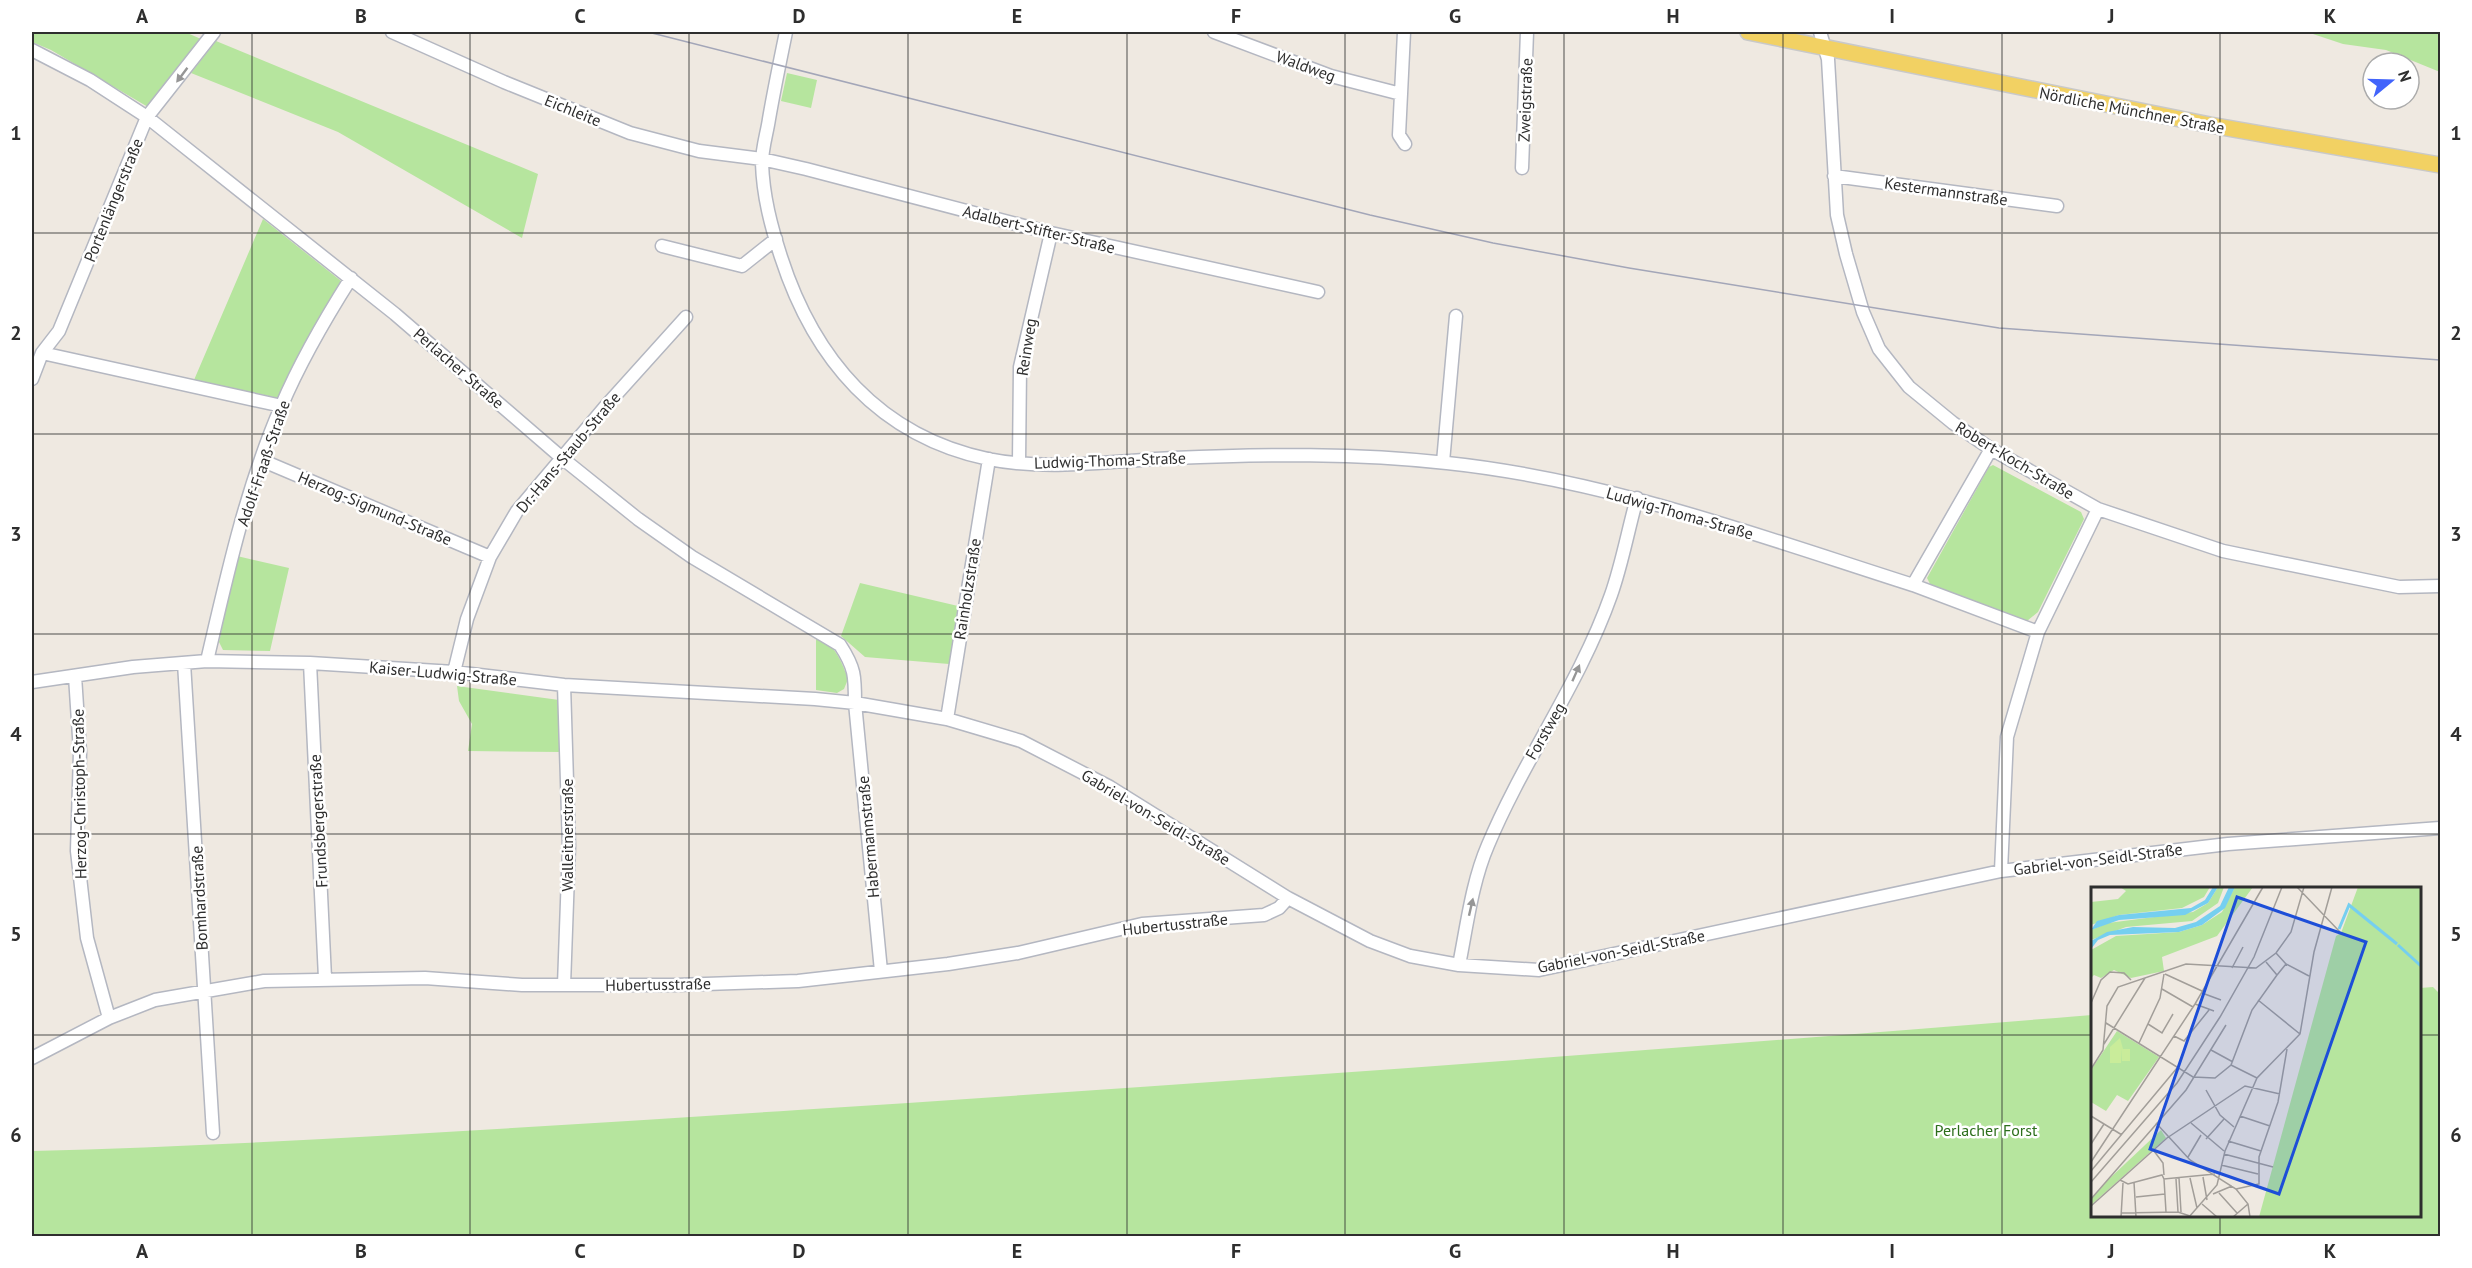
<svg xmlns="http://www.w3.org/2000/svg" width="2472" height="1268" font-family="'PT Sans',sans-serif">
<rect width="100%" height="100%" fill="#efe9e1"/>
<path fill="#b6e59e" d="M 32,32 L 185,32 L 201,39 L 148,107 L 51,50 L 32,42 Z
M 2307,32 L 2440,32 L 2440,72 L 2386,50 L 2343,44 Z
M 216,41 L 538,174 L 522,238 L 338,132 L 191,73 Z
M 787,73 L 817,80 L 811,108 L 781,101 Z
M 263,219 L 341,281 L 278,398 L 194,380 Z
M 1993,465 L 2081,512 L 2084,519 L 2038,612 L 2027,621 L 2021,621 L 1931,586 L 1927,578 L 1989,467 Z
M 237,556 L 289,568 L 270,651 L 223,650 L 219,642 Z
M 860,583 L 958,606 L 949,664 L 865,657 L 841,636 Z
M 820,637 C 836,647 842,662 848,679 L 844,689 L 837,693 L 816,690 L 816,639 Z
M 457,686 L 559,700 L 561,752 L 468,751 L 472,724 L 459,701 Z
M 2433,987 L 2440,994 L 2440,1236 L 32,1236 L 32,1151 C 288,1144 543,1126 798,1110 C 1230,1082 1661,1050 2092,1015 L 2092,1216 L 2420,1216 L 2420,988 Z"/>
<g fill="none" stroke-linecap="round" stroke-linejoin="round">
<g stroke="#b4b7c1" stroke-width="15">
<path id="minor" d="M 392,32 L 504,82 L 630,133 L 699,151 L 762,159 L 806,169 L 1051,233 L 1318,292
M 786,32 C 780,61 774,90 769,119 C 767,133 762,148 762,163 C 763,196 771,226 781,257 C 814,359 879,436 988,459 C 1047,471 1113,461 1173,458 C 1265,454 1356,453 1447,463 C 1608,480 1759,536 1913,585
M 1214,32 L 1331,76 L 1401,94
M 1404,32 L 1399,135 L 1405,144
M 1820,32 L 1828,59 L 1837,215 L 1846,254 L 1863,312 L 1879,349 L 1909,387 L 1953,423 L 1991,449 L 2098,509 L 2223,551 L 2399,587 L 2440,586
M 32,50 L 90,80 L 147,117 L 395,314 L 562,458 L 638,519 L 692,557 L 840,645 C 855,668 855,676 855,703 L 881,971
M 1522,168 L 1527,32
M 1834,176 L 2057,206
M 662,246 L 742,266 L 776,239
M 42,353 L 282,406
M 32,379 L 42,353 L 59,331 L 147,117 L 214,32
M 1991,449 L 1913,585 L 2038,632 L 2098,509
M 261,460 L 490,557
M 1019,462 L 1020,367 L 1051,233
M 1443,462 L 1456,316
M 207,661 C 227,575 246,488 281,407 C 300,362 325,319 351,278
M 184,663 L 213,1133
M 310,663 L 325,978
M 454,672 L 467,619 L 490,557 L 517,511 L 604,408 L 686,317
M 75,676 L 80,752 L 77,851 L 87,938 L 109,1018
M 32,682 L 133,667 L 207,661 L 310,663 L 454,672 L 564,685 L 815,699 L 855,703 L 947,719 L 1021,741 L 1110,787 L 1288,898 L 1370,941 L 1410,956 L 1459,965 L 1539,970 L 2001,871 L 2228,844 L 2440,828
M 947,719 L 989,459
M 2001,871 L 2007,737 L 2038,632
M 1459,965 C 1467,925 1472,882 1488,845 C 1524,759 1580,683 1611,595 C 1622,564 1628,530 1637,498
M 564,985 L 569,846 L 564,685
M 32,1058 L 109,1018 L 155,1000 L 264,981 L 425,978 L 522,985 L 676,985 L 798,981 L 948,964 L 1018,953 L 1142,924 L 1264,915 L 1279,908 L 1288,898"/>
</g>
<g stroke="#c9c9c9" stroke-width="18">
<path id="major" d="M 1748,32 L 2210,125 L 2440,165"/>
</g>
<use href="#minor" stroke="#fff" stroke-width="12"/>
<use href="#major" stroke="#f2d163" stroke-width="15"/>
<path stroke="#a3a6b8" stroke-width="1.5" d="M 648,32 L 1370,215 L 1493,243 L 1629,268 L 1999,328 L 2440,360"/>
</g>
<defs><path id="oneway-solid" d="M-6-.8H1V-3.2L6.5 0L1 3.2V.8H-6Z" transform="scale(1.5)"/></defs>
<g fill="#969696">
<use href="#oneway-solid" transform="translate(182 75) rotate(127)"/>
<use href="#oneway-solid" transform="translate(1576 673) rotate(-66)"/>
<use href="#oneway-solid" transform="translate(1471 907) rotate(-77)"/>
</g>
<path fill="none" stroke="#2e2e2e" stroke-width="1.5" stroke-opacity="0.55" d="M 252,32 L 252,1236M 470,32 L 470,1236M 689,32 L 689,1236M 908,32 L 908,1236M 1127,32 L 1127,1236M 1345,32 L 1345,1236M 1564,32 L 1564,1236M 1783,32 L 1783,1236M 2002,32 L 2002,1236M 2220,32 L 2220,888M 32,233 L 2440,233M 32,434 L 2440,434M 32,634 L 2440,634M 32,834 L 2440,834M 32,1035 L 2092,1035M 2420,1035 L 2440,1035M 2220,1216 L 2220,1236"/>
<g text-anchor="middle" stroke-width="5" stroke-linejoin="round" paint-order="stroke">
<g font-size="16" fill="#2e2e2e" stroke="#fff">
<text transform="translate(1306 66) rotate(20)" y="6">Waldweg</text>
<text transform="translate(1525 100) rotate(-88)" y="6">Zweigstraße</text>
<text transform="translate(573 110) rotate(22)" y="6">Eichleite</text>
<text transform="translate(2132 110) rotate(11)" y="6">Nördliche Münchner Straße</text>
<text transform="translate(1946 191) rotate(8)" y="6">Kestermannstraße</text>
<text transform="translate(113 200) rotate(-68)" y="6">Portenlängerstraße</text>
<text transform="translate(1039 229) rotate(14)" y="6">Adalbert-Stifter-Straße</text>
<text transform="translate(1026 347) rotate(-81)" y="6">Reinweg</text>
<text transform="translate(459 368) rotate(41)" y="6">Perlacher Straße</text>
<text transform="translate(568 452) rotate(-50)" y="6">Dr.-Hans-Staub-Straße</text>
<text transform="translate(1110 460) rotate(-2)" y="6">Ludwig-Thoma-Straße</text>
<text transform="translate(2015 460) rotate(31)" y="6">Robert-Koch-Straße</text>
<text transform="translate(263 463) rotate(-71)" y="6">Adolf-Fraaß-Straße</text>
<text transform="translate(375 508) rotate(23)" y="6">Herzog-Sigmund-Straße</text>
<text transform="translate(1680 513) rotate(16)" y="6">Ludwig-Thoma-Straße</text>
<text transform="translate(967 589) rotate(-81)" y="6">Rainholzstraße</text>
<text transform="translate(443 673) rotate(5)" y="6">Kaiser-Ludwig-Straße</text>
<text transform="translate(1545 731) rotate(-60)" y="6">Forstweg</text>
<text transform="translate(79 794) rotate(-91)" y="6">Herzog-Christoph-Straße</text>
<text transform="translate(1156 817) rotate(31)" y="6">Gabriel-von-Seidl-Straße</text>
<text transform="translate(318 821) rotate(-93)" y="6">Frundsbergerstraße</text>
<text transform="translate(567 835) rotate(-90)" y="6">Walleitnerstraße</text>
<text transform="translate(868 837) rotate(-95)" y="6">Habermannstraße</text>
<text transform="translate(2098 859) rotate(-7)" y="6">Gabriel-von-Seidl-Straße</text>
<text transform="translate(199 898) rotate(-93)" y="6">Bomhardstraße</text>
<text transform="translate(1175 924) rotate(-6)" y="6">Hubertusstraße</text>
<text transform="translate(1621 951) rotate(-11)" y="6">Gabriel-von-Seidl-Straße</text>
<text transform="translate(658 984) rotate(-1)" y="6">Hubertusstraße</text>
</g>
<g font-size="16" fill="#2c6e1b" stroke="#fff">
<text x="1986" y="1136">Perlacher Forst</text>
</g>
</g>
<g transform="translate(2091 887)">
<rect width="330" height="330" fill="#efe9e1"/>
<path d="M 29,0 L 119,0 L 113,10 L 91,21 L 28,28 L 0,38 L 0,15 L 27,12 L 35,4 ZM 127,0 L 133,0 L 127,16 L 101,34 L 35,40 L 0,53 L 0,43 L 17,36 L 102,25 L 117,16 ZM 144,0 L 162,0 L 126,49 L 71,70 L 73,84 L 40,91 L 23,83 L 10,91 L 3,88 L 0,91 L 0,63 L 25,49 L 88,45 L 111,38 L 131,25 ZM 267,0 L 330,0 L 330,330 L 168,330 L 245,49 L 250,46 ZM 26,144 L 68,170 L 37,214 L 26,208 L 15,224 L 0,215 L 0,183 ZM 70,243 L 75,251 L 0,318 L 0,312 L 19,291 Z" fill="#b6e59e"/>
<path d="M 29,151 L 32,162 L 39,162 L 39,174 L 31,174 L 31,161 L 30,176 L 19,176 L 19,160 Z" fill="#c9ec9a"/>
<path d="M 122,0 L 127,0 L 117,16 L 94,28 L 28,33 L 0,43 L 6,34 L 28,28 L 100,21 L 114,13 ZM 138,0 L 144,0 L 134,21 L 111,38 L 88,45 L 19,48 L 7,53 L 0,62 L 0,54 L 16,45 L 42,40 L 84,41 L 105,35 L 129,19 Z" fill="#75cff0"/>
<path fill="none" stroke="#75cff0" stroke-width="3" d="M 248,42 L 258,18 L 306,57M 307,58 L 330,79"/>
<path fill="none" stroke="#a29e99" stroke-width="1.5" d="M 206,0 L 249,45M 175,75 L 186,88 L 195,77 L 185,66M 195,77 L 218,89M 141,81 L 152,60M 74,87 L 111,104M 71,102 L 102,120M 111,106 L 130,113M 167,113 L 209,147M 0,116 L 10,93 L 19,85 L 33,86 L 40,93M 104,117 L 123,124M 15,136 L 102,190 L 124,191 L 140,178 L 161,123 L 186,88M 57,137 L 71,146 L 82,127M 83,149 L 93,154 L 118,123M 48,156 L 69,111 L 73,87M 13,157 L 54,91M 120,163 L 142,175M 140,178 L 166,191M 0,182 L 12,163 L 16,119 L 27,100 L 95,77 L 165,81 L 185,66 L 200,45 L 213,0M 115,203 L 129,228 L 143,240M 0,229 L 31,248M 149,229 L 179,239M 65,236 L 99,273 L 145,302 L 157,317 L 159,330M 100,236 L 133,264M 115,252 L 133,232M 137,254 L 170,264M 0,257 L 13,237M 63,264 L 72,276 L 73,288M 133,267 L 182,280M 97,270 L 110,248M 0,275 L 104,117 L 172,0M 130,278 L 167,287M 0,284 L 86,181M 112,290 L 116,313M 88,291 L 90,325M 99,291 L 106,321M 73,292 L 75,325M 85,292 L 87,325M 29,293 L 37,297 L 71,288 L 73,292 L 124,287M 0,295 L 86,196 L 129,130 L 163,70 L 191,0M 43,295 L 45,330M 145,302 L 168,297 L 168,270 L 187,215 L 196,162M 128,306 L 146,326M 122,307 L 141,299M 45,310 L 74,307M 0,312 L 95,203 L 135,138M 111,317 L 126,330M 0,319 L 76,251 L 154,199 L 189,207M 30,326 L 87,325 L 99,329M 30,330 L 32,296M 98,330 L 126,298 L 134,264 L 166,191 L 209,147 L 223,65 L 241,0M 142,330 L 157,317"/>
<path fill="#1d4ed8" fill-opacity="0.15" stroke="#1d4ed8" stroke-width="3" d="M 146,10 L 275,55 L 188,307 L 59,262 Z"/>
<rect width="330" height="330" fill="none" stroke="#2e2e2e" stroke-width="3"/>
</g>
<rect width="2472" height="1268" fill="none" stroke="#ffffff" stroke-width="66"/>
<g transform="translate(2391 81) rotate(71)"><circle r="28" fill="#ffffff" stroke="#ababab" stroke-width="1.5"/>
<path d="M0-4.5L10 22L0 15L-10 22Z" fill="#4264fb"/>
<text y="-9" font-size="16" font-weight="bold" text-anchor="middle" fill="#2e2e2e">N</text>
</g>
<rect x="33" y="33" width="2406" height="1202" fill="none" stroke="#2e2e2e" stroke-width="2"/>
<g font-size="20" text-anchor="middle" font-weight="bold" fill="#2e2e2e">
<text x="142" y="23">A</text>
<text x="361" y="23">B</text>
<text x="580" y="23">C</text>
<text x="799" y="23">D</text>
<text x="1017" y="23">E</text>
<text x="1236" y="23">F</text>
<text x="1455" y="23">G</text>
<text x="1673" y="23">H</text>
<text x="1892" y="23">I</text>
<text x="2111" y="23">J</text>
<text x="2330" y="23">K</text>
<text x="16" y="140">1</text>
<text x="2456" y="140">1</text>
<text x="16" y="340">2</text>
<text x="2456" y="340">2</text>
<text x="16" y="541">3</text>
<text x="2456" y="541">3</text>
<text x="16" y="741">4</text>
<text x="2456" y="741">4</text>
<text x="16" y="941">5</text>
<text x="2456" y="941">5</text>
<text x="16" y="1142">6</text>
<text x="2456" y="1142">6</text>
<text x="142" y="1258">A</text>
<text x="361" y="1258">B</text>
<text x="580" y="1258">C</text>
<text x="799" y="1258">D</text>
<text x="1017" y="1258">E</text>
<text x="1236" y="1258">F</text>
<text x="1455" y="1258">G</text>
<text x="1673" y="1258">H</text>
<text x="1892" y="1258">I</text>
<text x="2111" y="1258">J</text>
<text x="2330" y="1258">K</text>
</g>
</svg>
